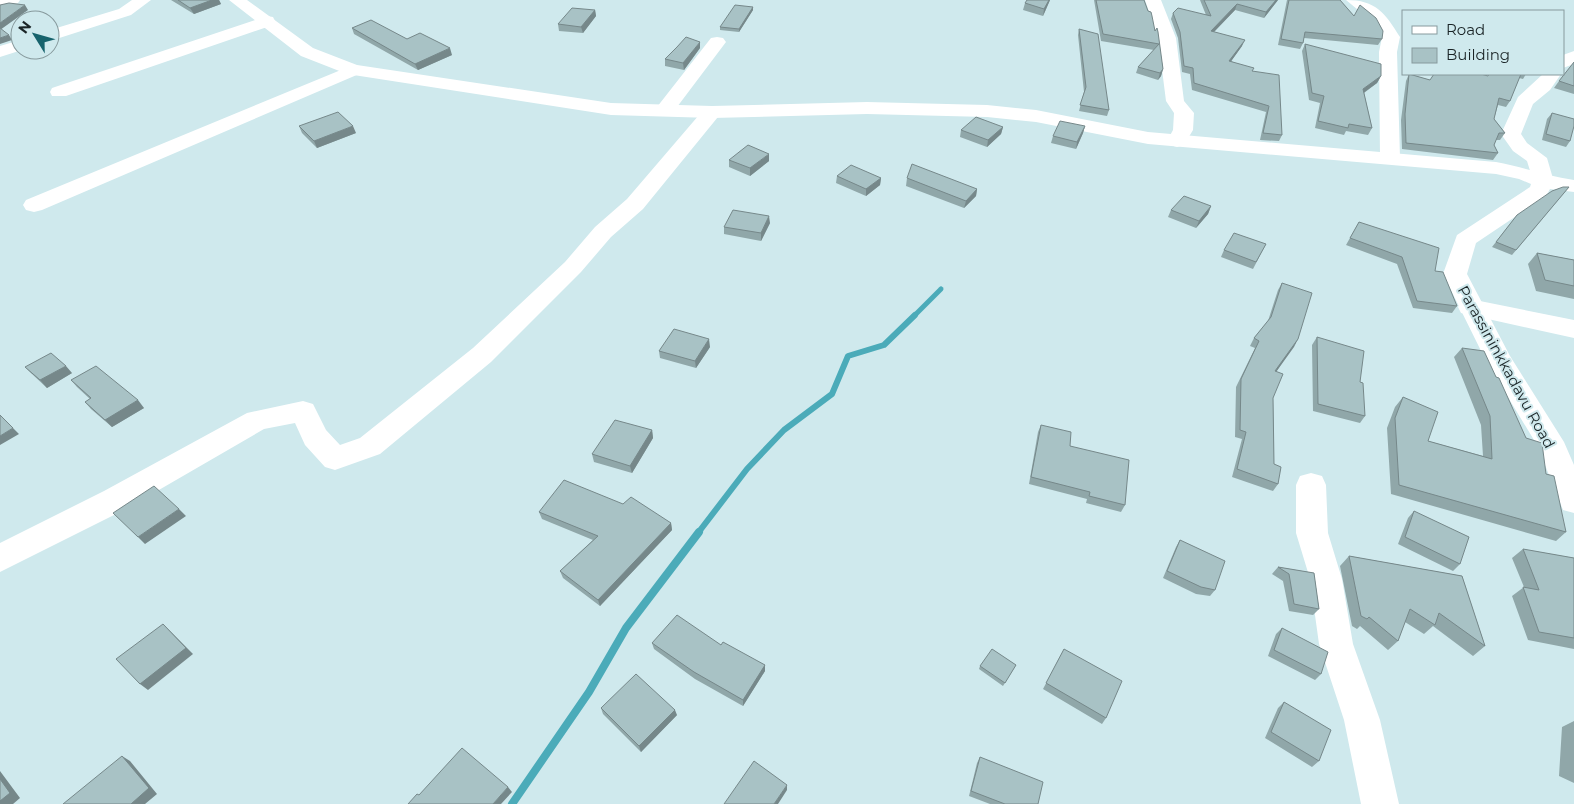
<svg xmlns="http://www.w3.org/2000/svg" width="1574" height="804" font-family="Montserrat,sans-serif">
<rect width="100%" height="100%" fill="#cfe9ed"/>
<g fill="none" stroke-linecap="round" stroke-linejoin="round">
<path stroke="#4babb9" stroke-width="5" d="M 914,316 L 941,289"/>
<path stroke="#4babb9" stroke-width="6" d="M 698,533 L 747,469 L 784,430 L 832,394 L 848,356 L 884,345 L 915,315"/>
<path stroke="#4babb9" stroke-width="8" d="M 512,804 L 589,692 L 626,628 L 699,532"/>
<path fill="#fff" fill-rule="evenodd" d="M 0,0 L 20,0 L 18,3 L 0,10 Z
M 132,0 L 151,0 L 131,15 L 50,41 L 50,30 L 119,9 Z
M 1145,0 L 1161,0 L 1176,38 L 1184,101 L 1194,113 L 1193,130 L 1184,145 L 1177,147 L 1170,145 L 1167,141 L 1173,130 L 1174,113 L 1166,101 L 1158,38 Z
M 1346,0 C 1376,0 1385,13 1400,37 L 1397,52 L 1400,158 L 1397,162 L 1390,164 L 1383,162 L 1380,158 L 1379,52 L 1382,37 L 1374,23 Z
M 267,16 L 273,17 L 275,21 L 273,25 L 66,96 L 52,96 L 50,92 L 52,88 Z
M 717,37 L 723,38 L 726,42 L 671,115 L 657,115 L 654,111 L 657,107 L 711,38 Z
M 20,40 L 20,50 L 22,50 L 0,57 L 0,46 Z
M 1574,51 L 1574,64 L 1563,68 L 1563,55 Z
M 353,65 L 359,66 L 362,70 L 359,74 L 42,210 L 34,212 L 26,210 L 23,205 L 26,200 Z
M 1543,74 L 1561,74 L 1550,90 L 1533,104 L 1521,134 L 1527,143 L 1547,158 L 1554,182 L 1551,187 L 1543,188 L 1535,187 L 1527,161 L 1513,151 L 1501,134 L 1518,97 Z
M 712,106 L 719,108 L 722,112 L 643,209 L 611,237 L 581,272 L 491,362 L 380,454 L 335,470 L 325,467 L 305,445 L 295,423 L 264,429 L 126,509 L 0,572 L 0,543 L 104,491 L 247,413 L 303,401 L 313,404 L 326,430 L 340,445 L 360,438 L 473,348 L 565,262 L 595,227 L 627,199 L 705,108 Z
M 1470,299 L 1574,320 L 1574,338 L 1461,313 L 1458,307 L 1461,301 Z
M 1311,473 L 1322,476 L 1326,485 L 1328,533 L 1342,579 L 1353,644 L 1380,720 L 1399,804 L 1361,804 L 1344,720 L 1319,644 L 1310,579 L 1296,533 L 1296,485 L 1300,476 Z"/>
<path fill="#fff" fill-rule="evenodd" d="M 229,0 L 247,0 L 313,48 L 357,65 L 611,103 L 712,106 L 867,102 L 987,105 L 1036,110 L 1148,132 L 1496,162 C 1523,167 1547,176 1574,180 L 1574,192 L 1550,189 L 1546,196 L 1476,243 L 1467,274 L 1510,356 L 1564,442 L 1574,465 L 1574,513 L 1563,510 L 1537,445 L 1486,361 L 1443,274 L 1457,235 L 1530,187 L 1531,184 L 1519,179 L 1496,174 L 1148,144 L 1036,122 L 987,117 L 867,114 L 712,118 L 611,115 L 347,74 L 301,56 Z"/>
</g>
<path fill="#90a7a9" d="M 171,0 L 219,0 L 221,4 L 194,14 Z
M 1050,0 L 1043,16 L 1023,10 L 1025,3 Z
M 1094,0 L 1144,0 L 1155,31 L 1157,28 L 1163,69 L 1161,76 L 1158,80 L 1136,73 L 1138,67 L 1154,50 L 1101,41 Z
M 1200,0 L 1278,0 L 1264,18 L 1235,10 L 1214,32 L 1242,46 L 1231,61 L 1252,71 L 1282,135 L 1279,141 L 1260,140 L 1266,112 L 1192,90 L 1190,74 L 1182,72 L 1178,38 L 1171,19 L 1173,13 L 1206,15 Z
M 1287,0 L 1340,0 L 1354,16 L 1382,39 L 1378,45 L 1304,38 L 1303,43 L 1300,49 L 1278,45 Z
M 753,7 L 753,10 L 739,32 L 720,30 L 720,27 Z
M 595,10 L 596,16 L 583,33 L 559,31 L 558,24 Z
M 352,28 L 407,39 L 452,55 L 418,70 L 354,34 Z
M 1079,29 L 1109,110 L 1107,116 L 1079,111 L 1084,92 L 1078,35 Z
M 1305,44 L 1381,76 L 1377,83 L 1364,93 L 1372,128 L 1368,135 L 1346,131 L 1344,135 L 1315,128 L 1320,103 L 1309,100 L 1302,51 Z
M 700,48 L 684,70 L 665,66 L 665,59 Z
M 1574,62 L 1574,94 L 1554,88 L 1559,81 Z
M 1409,74 L 1430,80 L 1488,76 L 1489,74 L 1526,74 L 1523,79 L 1519,78 L 1510,101 L 1506,107 L 1498,105 L 1494,119 L 1505,133 L 1500,140 L 1496,140 L 1494,145 L 1498,153 L 1493,160 L 1402,149 L 1401,120 L 1406,81 Z
M 1552,113 L 1570,141 L 1566,147 L 1542,140 L 1547,119 Z
M 299,126 L 356,133 L 317,148 L 302,133 Z
M 1085,126 L 1083,133 L 1076,149 L 1051,143 L 1053,136 Z
M 1003,127 L 1001,134 L 987,147 L 960,137 L 961,130 Z
M 729,160 L 769,161 L 750,176 L 729,167 Z
M 837,176 L 881,178 L 880,185 L 866,196 L 836,183 Z
M 907,178 L 977,189 L 976,196 L 964,208 L 906,186 Z
M 1569,187 L 1512,255 L 1492,247 L 1517,215 Z
M 1211,206 L 1208,214 L 1196,228 L 1168,217 L 1171,210 Z
M 1359,222 L 1435,271 L 1457,306 L 1452,313 L 1413,308 L 1397,264 L 1346,245 Z
M 770,223 L 761,241 L 724,234 L 724,227 Z
M 1266,244 L 1253,269 L 1221,257 L 1224,250 Z
M 1537,253 L 1574,260 L 1574,299 L 1536,291 L 1528,264 Z
M 1282,283 L 1298,339 L 1276,372 L 1273,398 L 1274,464 L 1278,484 L 1273,491 L 1232,477 L 1242,439 L 1235,437 L 1236,387 L 1255,348 L 1250,346 L 1254,338 L 1268,321 L 1278,290 Z
M 1317,337 L 1360,382 L 1365,416 L 1360,423 L 1313,411 L 1312,345 Z
M 710,347 L 696,368 L 660,358 L 659,351 Z
M 1462,348 L 1496,377 L 1526,438 L 1546,474 L 1566,532 L 1556,541 L 1391,494 L 1387,428 L 1395,407 L 1403,397 L 1428,441 L 1483,456 L 1481,425 L 1454,357 Z
M 25,367 L 72,373 L 47,388 L 32,374 Z
M 71,380 L 144,408 L 112,427 L 91,409 L 85,402 L 90,399 L 77,387 Z
M 1041,425 L 1070,446 L 1125,505 L 1121,512 L 1086,503 L 1087,499 L 1029,484 L 1038,432 Z
M 652,430 L 653,438 L 632,473 L 594,462 L 592,454 Z
M 1414,511 L 1460,564 L 1453,571 L 1398,544 L 1408,518 Z
M 539,512 L 671,523 L 672,530 L 600,606 L 563,578 L 560,571 L 593,540 L 542,519 Z
M 1180,540 L 1215,590 L 1210,596 L 1196,594 L 1163,578 L 1176,547 Z
M 1523,549 L 1574,558 L 1574,649 L 1528,640 L 1512,596 L 1524,587 L 1512,558 Z
M 1349,556 L 1462,576 L 1485,646 L 1473,656 L 1433,626 L 1424,634 L 1405,622 L 1398,641 L 1388,650 L 1360,626 L 1357,629 L 1352,626 L 1340,566 Z
M 1278,567 L 1314,573 L 1319,609 L 1313,615 L 1289,611 L 1283,581 L 1272,574 Z
M 1282,628 L 1321,674 L 1315,680 L 1268,656 L 1276,634 Z
M 652,643 L 721,645 L 765,665 L 765,671 L 743,706 L 695,679 L 654,649 Z
M 1064,649 L 1106,718 L 1102,724 L 1043,689 Z
M 1016,665 L 1003,686 L 979,669 L 980,666 Z
M 1284,702 L 1319,761 L 1312,767 L 1265,738 L 1278,708 Z
M 601,708 L 677,715 L 641,752 L 603,714 Z
M 1574,721 L 1574,783 L 1559,776 L 1562,727 Z
M 980,757 L 1038,804 L 990,804 L 969,796 L 977,763 Z"/>
<path fill="#76888a" d="M 212,0 L 219,0 L 221,4 L 194,14 L 190,8 Z
M 1049,0 L 1050,0 L 1043,16 L 1044,9 Z
M 1276,0 L 1278,0 L 1264,18 L 1266,12 Z
M 1237,4 L 1235,10 L 1209,37 L 1211,31 Z
M 25,5 L 28,10 L 0,30 L 0,23 Z
M 753,7 L 753,10 L 739,32 L 739,29 Z
M 595,10 L 596,16 L 583,33 L 581,27 Z
M 9,35 L 12,40 L 0,44 L 0,38 Z
M 1245,40 L 1242,46 L 1227,67 L 1229,61 Z
M 700,42 L 700,48 L 684,70 L 683,63 Z
M 450,48 L 452,55 L 418,70 L 415,64 Z
M 1163,69 L 1161,76 L 1158,80 L 1160,73 Z
M 1381,76 L 1377,83 L 1359,96 L 1363,89 Z
M 353,126 L 356,133 L 317,148 L 314,141 Z
M 1085,126 L 1083,133 L 1076,149 L 1077,142 Z
M 1003,127 L 1001,134 L 987,147 L 988,140 Z
M 769,154 L 769,161 L 750,176 L 750,168 Z
M 881,178 L 880,185 L 866,196 L 866,189 Z
M 977,189 L 976,196 L 964,208 L 966,201 Z
M 1211,206 L 1208,214 L 1196,228 L 1199,221 Z
M 769,216 L 770,223 L 761,241 L 761,233 Z
M 709,339 L 710,347 L 696,368 L 695,361 Z
M 1298,339 L 1294,347 L 1271,379 L 1275,371 Z
M 66,366 L 72,373 L 47,388 L 40,380 Z
M 138,400 L 144,408 L 112,427 L 105,420 Z
M 13,428 L 19,434 L 0,445 L 0,436 Z
M 652,430 L 653,438 L 632,473 L 630,466 Z
M 179,509 L 186,516 L 145,544 L 138,537 Z
M 671,523 L 672,530 L 600,606 L 598,600 Z
M 163,624 L 193,654 L 148,690 L 140,684 Z
M 765,665 L 765,671 L 743,706 L 743,700 Z
M 675,710 L 677,715 L 641,752 L 639,746 Z
M 122,756 L 130,761 L 157,794 L 145,804 L 131,804 Z
M 0,771 L 20,798 L 13,804 L 0,804 Z
M 787,785 L 787,790 L 778,804 L 774,804 Z
M 508,787 L 512,792 L 501,804 L 493,804 Z"/>
<path fill="#a8c2c5" stroke="#76888a" d="M 178,0 L 212,0 L 190,8 Z
M 1027,0 L 1049,0 L 1044,9 L 1025,3 Z
M 1096,0 L 1144,0 L 1148,11 L 1151,12 L 1152,16 L 1155,31 L 1157,28 L 1158,32 L 1163,69 L 1160,73 L 1138,67 L 1159,44 L 1103,34 Z
M 1204,0 L 1276,0 L 1266,12 L 1237,4 L 1211,31 L 1245,40 L 1229,61 L 1254,68 L 1252,71 L 1279,75 L 1282,135 L 1263,133 L 1269,106 L 1194,83 L 1193,68 L 1184,66 L 1180,32 L 1173,13 L 1178,8 L 1211,16 Z
M 1289,0 L 1340,0 L 1354,16 L 1360,5 L 1376,18 L 1383,31 L 1382,39 L 1305,32 L 1303,43 L 1281,39 Z
M 9,3 L 25,5 L 0,23 L 0,5 Z
M 735,5 L 753,7 L 739,29 L 720,27 Z
M 572,8 L 595,10 L 581,27 L 558,24 Z
M 371,20 L 407,39 L 420,33 L 450,48 L 415,64 L 352,28 Z
M 0,28 L 9,35 L 0,38 Z
M 1079,29 L 1098,34 L 1109,110 L 1080,105 L 1086,87 Z
M 686,37 L 700,42 L 683,63 L 665,59 L 677,47 Z
M 1305,44 L 1381,64 L 1381,76 L 1363,89 L 1372,128 L 1349,124 L 1348,128 L 1318,121 L 1324,96 L 1312,93 Z
M 1574,62 L 1574,86 L 1559,81 Z
M 1409,74 L 1430,80 L 1434,74 L 1481,74 L 1488,76 L 1489,74 L 1521,74 L 1510,101 L 1499,98 L 1494,119 L 1505,133 L 1499,133 L 1494,145 L 1498,153 L 1406,143 L 1405,114 Z
M 338,112 L 353,126 L 314,141 L 299,126 Z
M 1552,113 L 1574,119 L 1574,126 L 1570,141 L 1546,134 Z
M 976,117 L 1003,127 L 988,140 L 961,130 Z
M 1060,121 L 1085,126 L 1077,142 L 1053,136 Z
M 748,145 L 769,154 L 750,168 L 729,160 Z
M 912,164 L 977,189 L 966,201 L 907,178 Z
M 851,165 L 881,178 L 866,189 L 837,176 Z
M 1563,187 L 1569,187 L 1516,250 L 1496,242 L 1517,215 L 1552,191 Z
M 1184,196 L 1211,206 L 1199,221 L 1171,210 Z
M 733,210 L 769,216 L 761,233 L 724,227 Z
M 1359,222 L 1439,248 L 1435,271 L 1443,272 L 1457,306 L 1417,301 L 1402,257 L 1350,238 Z
M 1234,233 L 1266,244 L 1256,262 L 1224,250 Z
M 1537,253 L 1574,260 L 1574,286 L 1545,280 Z
M 1282,283 L 1312,293 L 1298,339 L 1275,371 L 1283,374 L 1273,398 L 1274,464 L 1281,467 L 1278,484 L 1237,469 L 1246,432 L 1240,430 L 1241,379 L 1259,341 L 1254,338 L 1271,317 Z
M 674,329 L 709,339 L 695,361 L 659,351 Z
M 1317,337 L 1364,351 L 1360,382 L 1363,383 L 1365,416 L 1318,404 Z
M 1462,348 L 1484,351 L 1496,377 L 1499,378 L 1526,438 L 1542,443 L 1546,474 L 1554,476 L 1566,532 L 1399,485 L 1395,418 L 1403,397 L 1438,412 L 1428,441 L 1492,459 L 1490,416 Z
M 51,353 L 66,366 L 40,380 L 25,367 Z
M 96,366 L 138,400 L 105,420 L 85,402 L 91,398 L 71,380 Z
M 0,415 L 13,428 L 0,436 Z
M 615,420 L 652,430 L 630,466 L 592,454 Z
M 1041,425 L 1071,432 L 1070,446 L 1129,460 L 1125,505 L 1089,496 L 1090,492 L 1031,477 Z
M 564,480 L 623,504 L 631,497 L 671,523 L 598,600 L 560,571 L 598,536 L 539,512 Z
M 154,486 L 179,509 L 138,537 L 113,513 Z
M 1414,511 L 1469,537 L 1460,564 L 1405,537 Z
M 1180,540 L 1225,561 L 1215,590 L 1201,587 L 1167,571 Z
M 1523,549 L 1574,558 L 1574,638 L 1539,632 L 1523,587 L 1539,590 Z
M 1349,556 L 1462,576 L 1485,646 L 1439,613 L 1435,625 L 1410,609 L 1398,641 L 1369,617 L 1367,619 L 1361,616 Z
M 1278,567 L 1314,573 L 1319,609 L 1294,604 L 1289,574 Z
M 677,615 L 721,645 L 723,642 L 765,665 L 743,700 L 694,672 L 652,643 Z
M 163,624 L 186,648 L 140,684 L 116,659 Z
M 1282,628 L 1328,652 L 1321,674 L 1274,650 Z
M 992,649 L 1016,665 L 1005,683 L 980,666 Z
M 1064,649 L 1122,681 L 1106,718 L 1046,683 Z
M 636,674 L 675,710 L 639,746 L 601,708 Z
M 1284,702 L 1331,730 L 1319,761 L 1271,732 Z
M 462,748 L 508,787 L 493,804 L 408,804 L 417,794 L 419,795 Z
M 122,756 L 149,788 L 131,804 L 63,804 Z
M 980,757 L 1043,782 L 1038,804 L 1005,804 L 971,791 Z
M 754,761 L 787,785 L 774,804 L 724,804 Z
M 0,779 L 10,793 L 0,801 Z"/>
<g text-anchor="middle" stroke-width="4" stroke-linejoin="round" paint-order="stroke">
<g font-size="15" fill="#1a2426" stroke="#cfe9ed">
<text transform="translate(1506 367) rotate(61)" y="5">Parassininkkadavu Road</text>
</g>
</g>
<rect x="1402" y="10" width="162" height="65" fill="#cfe9ed" stroke="#879a9d"/>
<rect x="1412" y="26" width="25" height="8" fill="#ffffff" stroke="#879a9d"/>
<text x="1446" y="35" font-size="15" fill="#1a2426">Road</text>
<rect x="1412" y="48" width="25" height="15" fill="#a8c2c5" stroke="#879a9d"/>
<text x="1446" y="60" font-size="15" fill="#1a2426">Building</text>
<g transform="translate(35 35) rotate(307)"><circle r="24" fill="#cfe9ed" stroke="#879a9d"/>
<path d="M0-4L9 19L0 12L-9 19Z" fill="#17636d"/>
<text y="-8" font-size="14" font-weight="bold" text-anchor="middle" fill="#1a2426">N</text>
</g>
</svg>
